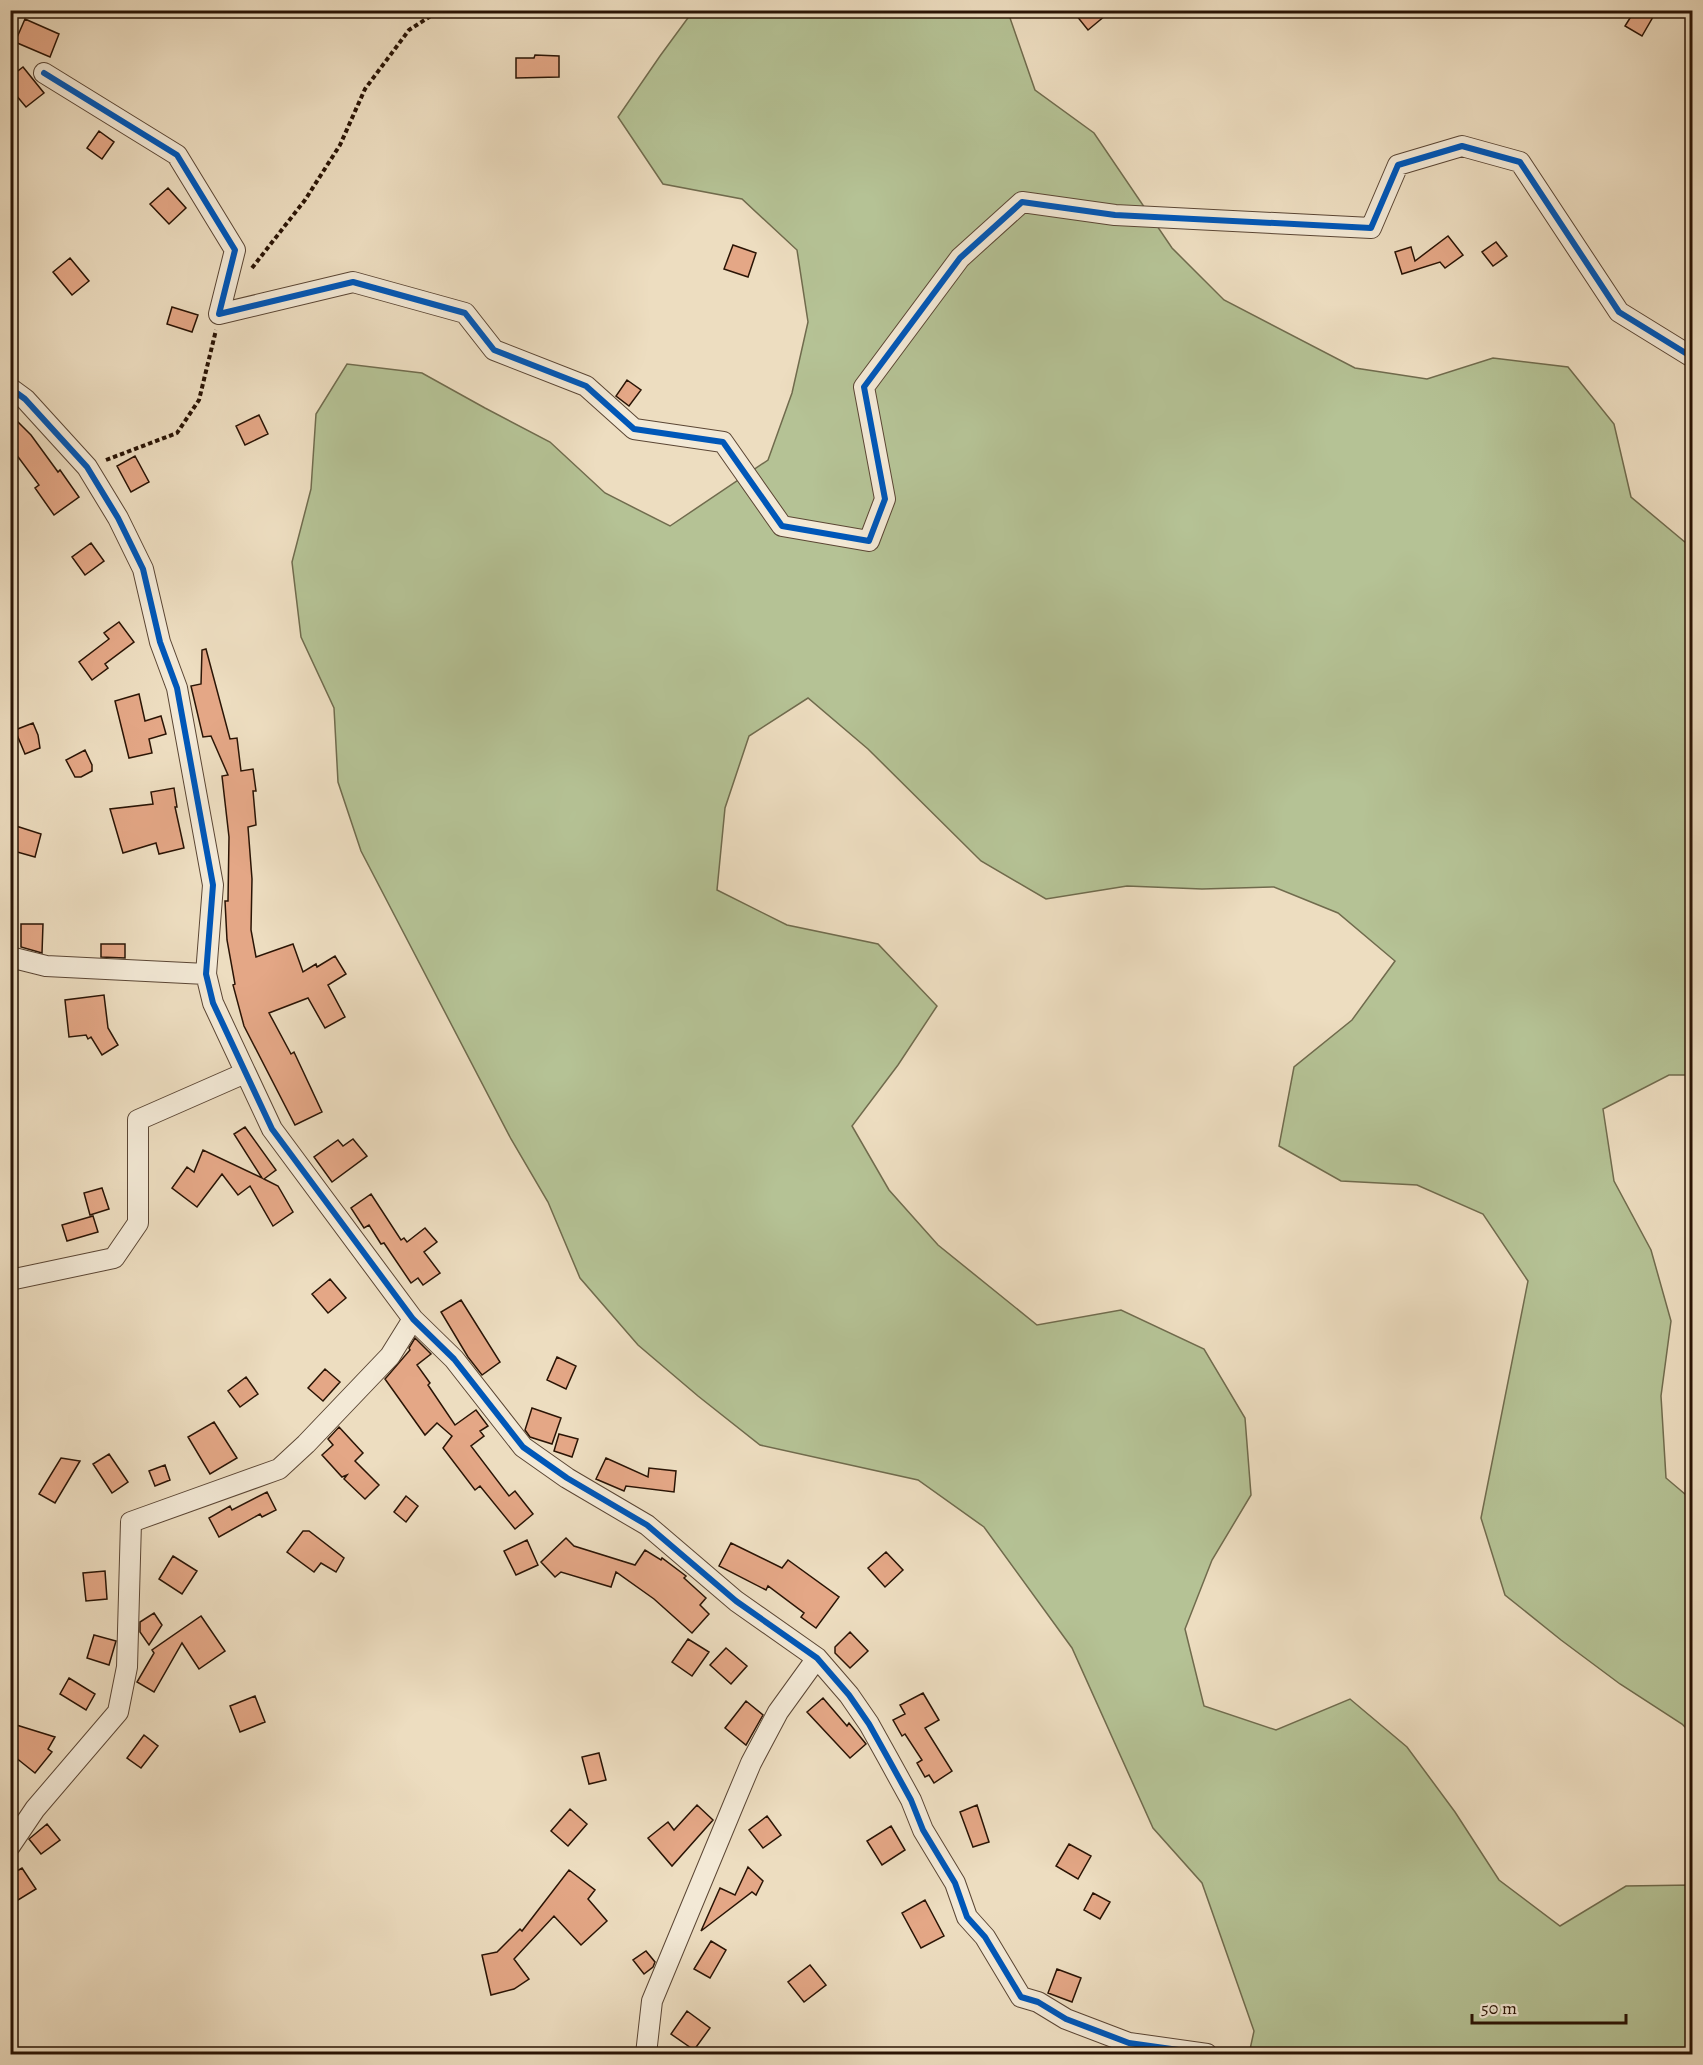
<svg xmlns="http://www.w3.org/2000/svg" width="1703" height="2065" font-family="Alegreya,serif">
<rect width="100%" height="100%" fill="#edddc0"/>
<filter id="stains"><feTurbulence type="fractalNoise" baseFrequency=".00333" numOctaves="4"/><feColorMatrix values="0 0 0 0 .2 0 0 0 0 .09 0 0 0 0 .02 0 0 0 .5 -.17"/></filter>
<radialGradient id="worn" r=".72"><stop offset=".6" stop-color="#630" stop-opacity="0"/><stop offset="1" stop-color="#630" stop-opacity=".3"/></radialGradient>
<path fill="#b5c295" stroke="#706b4d" stroke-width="1.5" d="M 693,11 L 1011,11 L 1010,18 L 1035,90 L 1094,133 L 1172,248 L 1224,300 L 1355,368 L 1427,379 L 1493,358 L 1568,367 L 1614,424 L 1631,497 L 1692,548 L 1692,1075 L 1669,1075 L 1603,1109 L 1614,1181 L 1651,1250 L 1671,1321 L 1661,1396 L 1666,1478 L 1692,1500 L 1692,1734 L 1682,1724 L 1620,1684 L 1561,1640 L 1505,1595 L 1481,1518 L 1528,1281 L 1483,1214 L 1417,1185 L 1341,1181 L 1279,1146 L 1294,1067 L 1352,1020 L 1395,961 L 1338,913 L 1274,887 L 1202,889 L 1127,886 L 1046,899 L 981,861 L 868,749 L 808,698 L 749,736 L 725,808 L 717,890 L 787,925 L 878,944 L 937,1006 L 898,1065 L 852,1126 L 889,1190 L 938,1245 L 1037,1325 L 1121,1310 L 1204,1349 L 1245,1418 L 1251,1495 L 1212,1560 L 1185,1629 L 1204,1706 L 1276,1730 L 1350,1699 L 1407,1747 L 1455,1812 L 1499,1880 L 1560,1926 L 1626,1886 L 1692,1885 L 1692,2054 L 1249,2054 L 1254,2031 L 1202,1883 L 1153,1828 L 1072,1648 L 984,1527 L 918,1480 L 760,1445 L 698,1396 L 638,1345 L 580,1278 L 548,1202 L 511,1139 L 361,851 L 338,782 L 334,708 L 301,637 L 292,562 L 311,489 L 316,414 L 347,364 L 422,373 L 485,408 L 550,442 L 605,493 L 670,526 L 768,460 L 792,393 L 808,322 L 797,250 L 742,199 L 663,184 L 618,117 L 660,56 Z"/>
<path fill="#e4a786" stroke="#2a1405" stroke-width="1.5" d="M 1072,10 L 1112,10 L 1088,30 Z
M 1635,10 L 1657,10 L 1642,36 L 1625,26 Z
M 25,19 L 59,34 L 50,57 L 15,42 Z
M 535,55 L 559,56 L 559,77 L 516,78 L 516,58 L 534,58 Z
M 23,67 L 44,93 L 26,107 L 10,88 L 10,77 Z
M 99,131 L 114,142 L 102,159 L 87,148 Z
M 168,188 L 186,208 L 169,224 L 150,204 Z
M 1448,236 L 1463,255 L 1445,268 L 1440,262 L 1402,274 L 1395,252 L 1411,247 L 1415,261 Z
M 1496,242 L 1507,256 L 1493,266 L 1482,252 Z
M 733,245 L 756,253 L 748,277 L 724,269 Z
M 70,258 L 89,281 L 72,295 L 53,272 Z
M 172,307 L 198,315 L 192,332 L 167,324 Z
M 627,380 L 641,390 L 629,406 L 616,396 Z
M 10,414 L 31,435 L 58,472 L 60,470 L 79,497 L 54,515 L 35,488 L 39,485 L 10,446 Z
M 259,415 L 268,434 L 245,445 L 236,426 Z
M 135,456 L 149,482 L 131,492 L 117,466 Z
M 91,543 L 104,561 L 85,575 L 72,557 Z
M 119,622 L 134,642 L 105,664 L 108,668 L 92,680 L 79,662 L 109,639 L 104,633 Z
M 206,649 L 230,739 L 237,738 L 241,771 L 253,769 L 256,791 L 253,791 L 256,825 L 248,827 L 252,879 L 251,930 L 256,957 L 293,944 L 303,972 L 316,964 L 317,967 L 335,956 L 346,974 L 328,985 L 345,1017 L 325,1028 L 308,998 L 269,1013 L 291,1054 L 294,1052 L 322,1112 L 295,1125 L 244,1026 L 233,985 L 235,984 L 227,940 L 225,901 L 228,901 L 229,837 L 222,776 L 228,775 L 211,736 L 203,737 L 191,686 L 201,684 L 202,650 Z
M 139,694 L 145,721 L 161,716 L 166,734 L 149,739 L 152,753 L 129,758 L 115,701 Z
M 33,723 L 38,735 L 40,748 L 25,754 L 15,730 Z
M 85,750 L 92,765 L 92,771 L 81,777 L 75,777 L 66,760 Z
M 174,788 L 177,807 L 175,807 L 184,848 L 159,854 L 156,843 L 123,853 L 110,809 L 153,804 L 151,792 Z
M 13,825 L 41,834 L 35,857 L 10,850 L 10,835 Z
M 21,924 L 43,924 L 42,953 L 21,947 Z
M 101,944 L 125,944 L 125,958 L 101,957 Z
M 104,995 L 108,1028 L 118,1045 L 102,1055 L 91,1037 L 88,1039 L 86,1035 L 69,1037 L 65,1000 Z
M 245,1127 L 276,1170 L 264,1179 L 278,1186 L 293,1212 L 273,1226 L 250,1186 L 238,1195 L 222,1174 L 197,1207 L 172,1188 L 187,1167 L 194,1172 L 203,1150 L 262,1178 L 234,1134 Z
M 353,1139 L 367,1156 L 332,1182 L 314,1157 L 338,1140 L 343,1146 Z
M 102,1188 L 109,1209 L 90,1215 L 84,1193 Z
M 371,1194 L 401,1240 L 404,1238 L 407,1242 L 425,1228 L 437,1242 L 424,1252 L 440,1273 L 423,1285 L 418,1278 L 411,1283 L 384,1243 L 381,1244 L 369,1225 L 364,1228 L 351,1208 Z
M 93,1216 L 98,1232 L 67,1241 L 62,1225 Z
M 330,1279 L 346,1298 L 328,1313 L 312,1294 Z
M 461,1300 L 500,1362 L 482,1375 L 468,1357 L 441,1312 Z
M 415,1338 L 431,1354 L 417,1365 L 430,1383 L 428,1385 L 455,1425 L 476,1410 L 488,1426 L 480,1431 L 484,1436 L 471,1446 L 509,1496 L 515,1491 L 533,1514 L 515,1529 L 480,1486 L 475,1490 L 443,1448 L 452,1436 L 437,1423 L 425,1435 L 385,1379 L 410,1350 L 409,1348 Z
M 557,1357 L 576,1366 L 566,1389 L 547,1380 Z
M 325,1369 L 340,1382 L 323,1401 L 308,1388 Z
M 246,1377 L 258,1394 L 240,1407 L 228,1391 Z
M 532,1408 L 561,1418 L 552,1444 L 530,1437 L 525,1430 Z
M 214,1422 L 237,1458 L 210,1474 L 188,1437 Z
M 339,1427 L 363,1453 L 355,1461 L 379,1485 L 365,1499 L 344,1479 L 347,1475 L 342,1477 L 322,1455 L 333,1445 L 328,1439 Z
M 559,1434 L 578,1439 L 572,1457 L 554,1451 Z
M 109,1454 L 128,1482 L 112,1493 L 93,1464 Z
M 61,1458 L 80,1461 L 55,1503 L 39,1494 Z
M 606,1458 L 648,1477 L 649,1468 L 676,1471 L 674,1492 L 626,1486 L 624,1491 L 596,1479 Z
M 165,1465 L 170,1480 L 155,1486 L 149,1471 Z
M 267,1492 L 276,1510 L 262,1517 L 260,1514 L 219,1537 L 209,1518 L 230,1506 L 232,1510 Z
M 406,1496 L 418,1506 L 406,1522 L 394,1512 Z
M 303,1531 L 309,1531 L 344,1558 L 336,1572 L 321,1563 L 314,1572 L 287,1552 Z
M 566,1538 L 574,1546 L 635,1565 L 645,1550 L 661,1560 L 662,1558 L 686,1576 L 684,1578 L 706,1598 L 700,1605 L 709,1614 L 692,1633 L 654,1599 L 616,1572 L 611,1587 L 561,1572 L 555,1577 L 541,1562 Z
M 527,1540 L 538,1565 L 516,1575 L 504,1551 Z
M 731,1543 L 782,1568 L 788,1560 L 839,1597 L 816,1628 L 801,1617 L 804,1613 L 768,1586 L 766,1590 L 719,1566 Z
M 886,1552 L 903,1570 L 885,1587 L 868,1568 Z
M 173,1556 L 197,1571 L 182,1594 L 159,1579 Z
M 105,1571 L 107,1599 L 86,1601 L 83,1573 Z
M 154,1613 L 162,1625 L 149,1645 L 140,1632 L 140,1622 Z
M 201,1616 L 225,1651 L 199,1669 L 182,1643 L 154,1692 L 137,1682 L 154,1653 L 152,1650 Z
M 850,1632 L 868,1651 L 850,1668 L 835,1653 L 835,1647 Z
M 94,1635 L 116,1641 L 109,1665 L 87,1658 Z
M 688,1639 L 709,1652 L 692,1676 L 672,1662 Z
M 726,1648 L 747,1666 L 731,1684 L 710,1665 Z
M 69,1678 L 95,1694 L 86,1710 L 60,1694 Z
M 923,1693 L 939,1720 L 925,1728 L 952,1771 L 934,1783 L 929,1775 L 925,1777 L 917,1763 L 922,1760 L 905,1734 L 902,1736 L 893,1720 L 905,1714 L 900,1705 Z
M 255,1696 L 265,1722 L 240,1732 L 230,1706 Z
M 823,1698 L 847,1726 L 849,1723 L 866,1744 L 850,1758 L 807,1712 Z
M 746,1701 L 763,1715 L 746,1745 L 725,1728 Z
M 10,1723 L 55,1737 L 48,1749 L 52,1752 L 35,1773 L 10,1753 Z
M 144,1735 L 158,1746 L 141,1768 L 127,1758 Z
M 599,1753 L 606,1780 L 589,1784 L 582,1757 Z
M 697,1805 L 713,1820 L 672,1866 L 648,1838 L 668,1822 L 674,1830 Z
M 977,1805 L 989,1842 L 973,1847 L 960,1812 Z
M 570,1809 L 587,1824 L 568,1846 L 551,1831 Z
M 767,1816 L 781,1835 L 763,1848 L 749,1830 Z
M 47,1824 L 60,1840 L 41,1854 L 29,1839 Z
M 891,1826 L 905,1850 L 882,1865 L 867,1841 Z
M 1069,1844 L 1091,1856 L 1078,1879 L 1056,1866 Z
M 748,1867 L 763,1881 L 756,1895 L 752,1892 L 701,1931 L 720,1888 L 735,1895 Z
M 22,1868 L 36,1889 L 10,1905 L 10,1875 Z
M 569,1870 L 595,1890 L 588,1899 L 607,1921 L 581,1945 L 554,1916 L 514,1959 L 529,1979 L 514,1989 L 491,1995 L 482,1955 L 497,1952 L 520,1929 L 522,1931 Z
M 1093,1893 L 1110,1902 L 1100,1919 L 1084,1910 Z
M 925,1900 L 944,1936 L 921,1948 L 902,1913 Z
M 711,1941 L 726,1950 L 710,1978 L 694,1969 Z
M 646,1951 L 655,1962 L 653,1967 L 644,1974 L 633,1960 Z
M 810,1965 L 826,1985 L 804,2002 L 788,1982 Z
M 1057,1969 L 1081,1978 L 1072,2002 L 1048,1993 Z
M 687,2011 L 710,2028 L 694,2050 L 671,2034 Z"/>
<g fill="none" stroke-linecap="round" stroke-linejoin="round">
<g stroke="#5b4634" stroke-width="22">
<path id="minor" d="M 44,73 L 177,155 L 235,250 L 219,314 L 353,282 L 465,313 L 494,350 L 586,386 L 634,429 L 723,442 L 782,526 L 869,541 L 885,499 L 864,387 L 960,258 L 1022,202 L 1115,215 L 1371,228 L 1398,165 L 1462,146 L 1520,162 L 1619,312 L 1692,357
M 10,388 L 25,399 L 87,467 L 118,518 L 143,569 L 160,642 L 177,688 L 213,885 L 206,974 L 213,1003 L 272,1129 L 413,1319 L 454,1359 L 523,1447 L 567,1478 L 647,1525 L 736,1601 L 817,1658 L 849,1695 L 869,1724 L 889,1760 L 911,1800 L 923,1830 L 955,1883 L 967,1917 L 985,1937 L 1021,1997 L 1038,2002 L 1066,2019 L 1129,2043 L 1207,2054
M 10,957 L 46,966 L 206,974
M 10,1280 L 114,1258 L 138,1223 L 138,1120 L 245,1073
M 10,1846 L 35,1809 L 118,1712 L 127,1667 L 131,1522 L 279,1469 L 306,1444 L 390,1356 L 413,1319
M 646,2054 L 652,2001 L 735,1801 L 751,1763 L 778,1712 L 817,1658"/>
</g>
<path stroke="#2a1405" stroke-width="4" stroke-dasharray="4.5 3" stroke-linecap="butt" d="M 252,268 L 305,200 L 340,145 L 365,89 L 409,30 L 440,10
M 106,460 L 177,433 L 199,400 L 216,330"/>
<use href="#minor" stroke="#f3e9d6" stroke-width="20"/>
<g stroke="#f3e9d6" stroke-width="10">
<path id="cycleway" d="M 44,73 L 177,155 L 235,250 L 219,314 L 353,282 L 465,313 L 494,350 L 586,386 L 634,429 L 723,442 L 782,526 L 869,541 L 885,499 L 864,387 L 960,258 L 1022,202 L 1115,215 L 1371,228 L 1398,165 L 1462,146 L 1520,162 L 1619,312 L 1692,357
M 10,388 L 25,399 L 87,467 L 118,518 L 143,569 L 160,642 L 177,688 L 213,885 L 206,974 L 213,1003 L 272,1129 L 413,1319 L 454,1359 L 523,1447 L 567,1478 L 647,1525 L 736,1601 L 817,1658 L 849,1695 L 869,1724 L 889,1760 L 911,1800 L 923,1830 L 955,1883 L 967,1917 L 985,1937 L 1021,1997 L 1038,2002 L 1066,2019 L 1129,2043 L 1207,2054"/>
</g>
<use href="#cycleway" stroke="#0057b8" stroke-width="6"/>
</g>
<rect width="1703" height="2065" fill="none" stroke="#edddc0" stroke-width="36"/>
<rect x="12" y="12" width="1679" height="2041" fill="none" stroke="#2a1405" stroke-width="3"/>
<rect x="18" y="18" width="1667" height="2029" fill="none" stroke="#2a1405" stroke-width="1.5"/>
<path d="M1472 2014v9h154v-9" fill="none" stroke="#2a1405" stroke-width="3"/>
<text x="1481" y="2014" font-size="18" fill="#2a1405" stroke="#f3e9d6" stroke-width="4.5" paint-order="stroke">50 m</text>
<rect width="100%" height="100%" filter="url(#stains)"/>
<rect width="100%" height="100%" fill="url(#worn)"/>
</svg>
